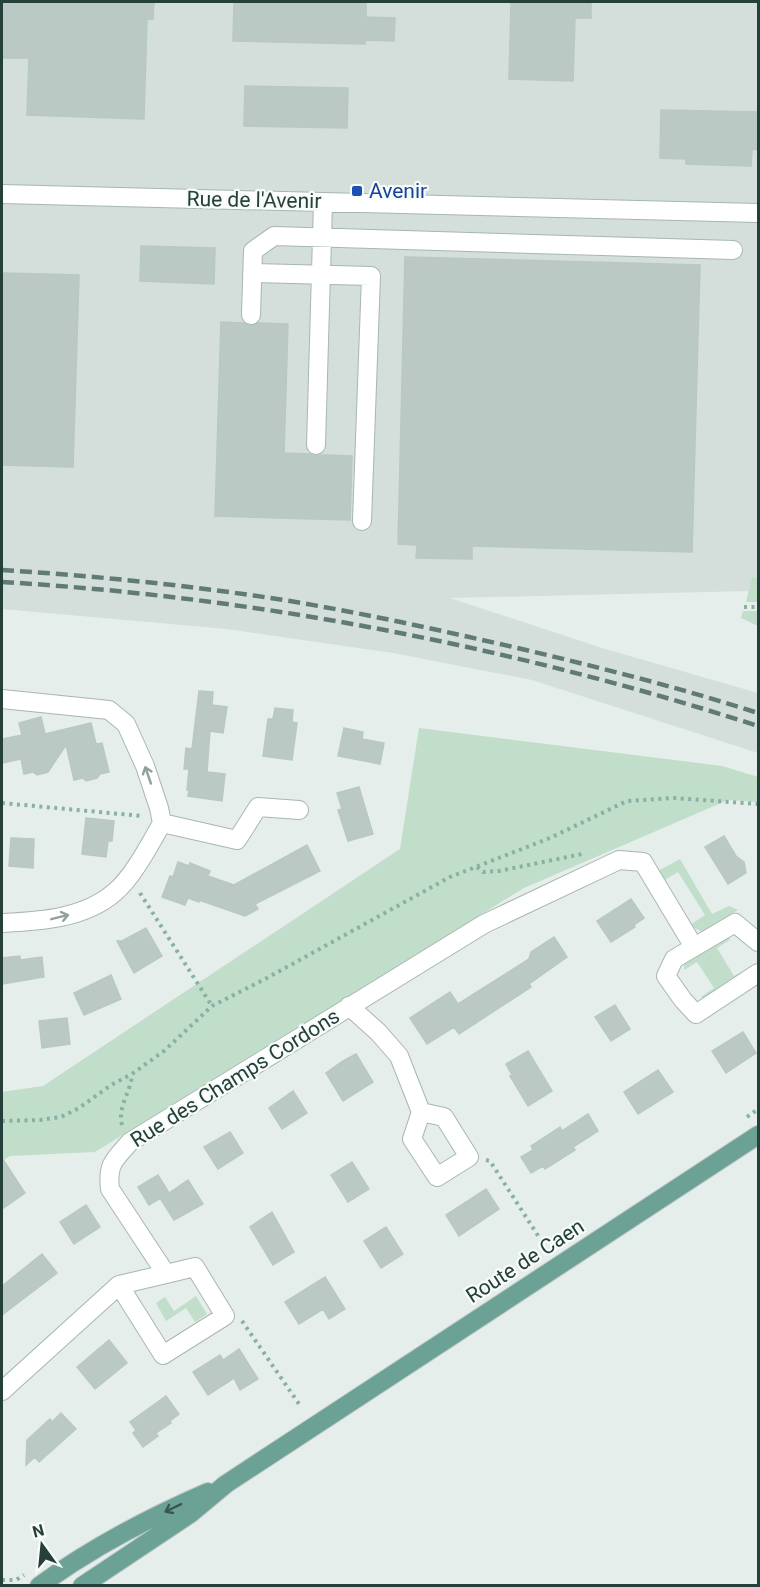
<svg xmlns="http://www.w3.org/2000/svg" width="760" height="1587" font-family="Roboto,sans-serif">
<rect width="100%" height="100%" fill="#e6eeeb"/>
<path fill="#d4deda" d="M 2,2 L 758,2 L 758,578 L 752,577 L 749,591 L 450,598 L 602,648 L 758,693 L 758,753 L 532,680 L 393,653 L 227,629 L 2,609 Z"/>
<path fill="#c0dec9" d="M 752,577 L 758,578 L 758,602 L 746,602 Z
M 743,611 L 758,611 L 758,626 L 741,618 Z
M 419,728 L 722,766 L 758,777 L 758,802 L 728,800 L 524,888 L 95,1152 L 10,1156 L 2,1161 L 2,1092 L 43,1086 L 400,849 Z
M 680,859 L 712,914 L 729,906 L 738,910 L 702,932 L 690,925 L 705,915 L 678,872 L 663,881 L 660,870 Z
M 728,938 L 731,939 L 717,948 L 734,976 L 749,968 L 751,970 L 703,999 L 701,997 L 714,988 L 697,962 L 684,970 L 684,964 Z
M 196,1296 L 207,1314 L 195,1322 L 186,1308 L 166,1321 L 156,1303 L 165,1297 L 174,1311 Z"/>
<path fill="#bbc9c4" stroke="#b8c8c2" stroke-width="1.5" d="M 2,2 L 154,2 L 153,19 L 147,19 L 144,119 L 27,115 L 29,58 L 2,58 Z
M 234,2 L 366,2 L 366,17 L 395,18 L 394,41 L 365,40 L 365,44 L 233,41 Z
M 511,2 L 591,2 L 591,18 L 575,18 L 573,81 L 509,79 Z
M 245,86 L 348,88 L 347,128 L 244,126 Z
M 661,110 L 759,112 L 759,150 L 752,149 L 751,166 L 686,164 L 686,159 L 660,158 Z
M 141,246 L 215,248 L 214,284 L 140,281 Z
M 405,257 L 700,265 L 692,552 L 472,546 L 472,559 L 416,558 L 417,545 L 398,544 Z
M 2,273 L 79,275 L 73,467 L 2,465 Z
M 221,322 L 243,323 L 251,326 L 258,323 L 288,324 L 284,453 L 310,454 L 315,456 L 322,455 L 352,456 L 350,520 L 215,516 Z
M 199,691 L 213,692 L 212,705 L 227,707 L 223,733 L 210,731 L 207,772 L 225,774 L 222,801 L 188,796 L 189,790 L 187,790 L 189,769 L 184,769 L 186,748 L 192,749 Z
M 275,708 L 293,710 L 292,722 L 297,723 L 292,760 L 263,756 L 268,719 L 273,719 Z
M 41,717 L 45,734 L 91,723 L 96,744 L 102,743 L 109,772 L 100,774 L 97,778 L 86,781 L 83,778 L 74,780 L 66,745 L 48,772 L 37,775 L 33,772 L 24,774 L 21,759 L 2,763 L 2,739 L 22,735 L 19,723 Z
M 344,728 L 363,732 L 362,739 L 384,743 L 380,764 L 338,756 Z
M 359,787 L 373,834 L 348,841 L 338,810 L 342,809 L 337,793 Z
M 86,818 L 114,821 L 112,841 L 108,841 L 106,857 L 82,854 Z
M 724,836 L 736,856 L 744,862 L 746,873 L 728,884 L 705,847 Z
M 11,838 L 34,839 L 33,868 L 9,866 Z
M 307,845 L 320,871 L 255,904 L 258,909 L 245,916 L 199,900 L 199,902 L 188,898 L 185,905 L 162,897 L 170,876 L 173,877 L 178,862 L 189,866 L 190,863 L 210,871 L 208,876 L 234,885 Z
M 631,899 L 644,918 L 634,925 L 635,927 L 611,942 L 597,921 Z
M 146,928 L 162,956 L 134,973 L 117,941 L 122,941 Z
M 554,937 L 567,957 L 529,984 L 531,987 L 459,1034 L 454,1027 L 427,1044 L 410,1018 L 450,992 L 458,1004 L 529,959 L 531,952 Z
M 20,956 L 20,960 L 42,957 L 44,977 L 2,984 L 2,958 Z
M 111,975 L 121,999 L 84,1015 L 74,993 Z
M 615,1005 L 630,1029 L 611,1041 L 595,1017 Z
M 67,1018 L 70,1044 L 42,1048 L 39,1021 Z
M 743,1032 L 756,1053 L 726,1073 L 712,1051 Z
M 528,1051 L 552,1091 L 528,1106 L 510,1076 L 512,1075 L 506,1064 Z
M 356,1054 L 373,1082 L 343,1101 L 326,1073 L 343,1061 Z
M 658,1070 L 673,1092 L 638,1114 L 624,1092 Z
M 293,1091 L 307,1113 L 282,1129 L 269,1108 Z
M 588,1114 L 598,1131 L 573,1147 L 575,1150 L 545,1169 L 543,1166 L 531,1173 L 521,1157 L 533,1150 L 531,1146 L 560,1127 L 562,1131 Z
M 230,1132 L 243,1153 L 218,1169 L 204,1147 Z
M 2,1158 L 25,1193 L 2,1209 Z
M 352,1162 L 369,1189 L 348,1202 L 331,1175 Z
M 158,1175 L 169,1193 L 188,1180 L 203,1204 L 174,1220 L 160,1198 L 164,1196 L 149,1205 L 138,1187 Z
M 486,1189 L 499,1209 L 459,1236 L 446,1215 Z
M 86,1205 L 100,1227 L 74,1244 L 60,1222 Z
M 272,1212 L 294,1252 L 273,1265 L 250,1227 Z
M 386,1227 L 403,1254 L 381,1268 L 364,1241 Z
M 42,1254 L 57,1273 L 2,1315 L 2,1286 Z
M 325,1277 L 345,1309 L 329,1319 L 323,1309 L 299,1324 L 285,1302 Z
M 109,1340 L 127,1363 L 95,1389 L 77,1367 Z
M 239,1349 L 258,1379 L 240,1390 L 234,1378 L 208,1395 L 193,1372 L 220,1355 L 223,1360 Z
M 166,1396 L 179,1414 L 170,1421 L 171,1423 L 156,1433 L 158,1436 L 143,1447 L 133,1433 L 136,1430 L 130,1422 Z
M 61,1413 L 76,1429 L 39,1462 L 35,1457 L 26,1465 L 27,1440 L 50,1419 L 52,1422 Z"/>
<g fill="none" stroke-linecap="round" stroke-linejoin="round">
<g stroke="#a8b6b2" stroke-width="20">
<path id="minor" d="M 2,194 L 758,213
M 252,273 L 371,276 L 362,521
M 251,315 L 253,251 L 274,236 L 733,250
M 316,445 L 323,203
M 2,699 L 109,710 L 126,724 L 145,766 L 159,808 L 162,823 C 150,844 133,877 115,892 C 84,919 40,921 2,923
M 162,823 L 237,840 L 258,807 L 299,810
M 758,942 L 735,923 L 674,959 L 666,976 L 683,1000 L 696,1014 L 758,973
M 349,1006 L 378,1032 L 399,1056 L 421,1112 L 444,1117 L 469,1157 L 437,1177 L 412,1139 L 421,1112
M 119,1285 L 163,1355 L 225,1316 L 195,1267 L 166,1274
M 2,1391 L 119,1285 L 166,1274 L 110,1189 C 107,1164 114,1160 130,1142 L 484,924 L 619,860 L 643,862 L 694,947"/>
</g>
<g stroke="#c2cac8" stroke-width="20">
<path id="major" d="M 39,1586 C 91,1548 148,1518 208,1492
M 82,1586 L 190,1514 L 226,1484 L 758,1135"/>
</g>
<path stroke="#87b1a5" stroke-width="4" stroke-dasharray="3 4.5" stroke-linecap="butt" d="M 744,607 L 758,607
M 2,803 L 142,816
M 477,867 L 483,872 L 499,871 L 582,854
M 140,893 L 212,1006
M 747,1117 L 758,1109
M 2,1121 L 40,1120 L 61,1117 L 79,1108 L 111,1085 L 132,1074 L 164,1051 L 212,1006 L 267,978 L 450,877 L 550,838 L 627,801 L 674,798 L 758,804
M 122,1125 C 117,1107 131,1092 132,1075
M 486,1160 L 490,1161 L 544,1245
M 242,1321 L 299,1404
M 2,1580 L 16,1580 L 24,1575"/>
<use href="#minor" stroke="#fff" stroke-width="18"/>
<use href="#major" stroke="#6ca296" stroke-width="18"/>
<path stroke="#607b75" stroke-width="4.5" stroke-dasharray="12 6" stroke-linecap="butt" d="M 2,570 C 98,576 195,586 290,601 C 361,613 430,628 500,644 C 587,664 674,686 758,713
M 2,582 C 258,597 514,647 758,726"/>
</g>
<defs><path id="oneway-shaft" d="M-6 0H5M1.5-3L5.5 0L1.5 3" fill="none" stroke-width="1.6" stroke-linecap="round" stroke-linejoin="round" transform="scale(1.5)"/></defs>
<g stroke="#92a09c">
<use href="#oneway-shaft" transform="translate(148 775) rotate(-109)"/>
<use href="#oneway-shaft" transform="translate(60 917) rotate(-14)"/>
</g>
<use stroke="#375851" href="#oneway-shaft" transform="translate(173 1508) rotate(154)"/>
<rect fill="#1a4fb4" stroke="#f7fbf9" stroke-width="2" x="351" y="185" width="12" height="12" rx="3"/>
<g text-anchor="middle" stroke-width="4.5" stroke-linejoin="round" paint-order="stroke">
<g font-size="21" fill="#164399" stroke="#f7fbf9" text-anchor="start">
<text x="369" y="198">Avenir</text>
</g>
<g font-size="21" fill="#25403a" stroke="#f7fbf9">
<text transform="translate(254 200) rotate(1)" y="7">Rue de l'Avenir</text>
<text transform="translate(235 1078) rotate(-32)" y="7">Rue des Champs Cordons</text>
<text transform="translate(525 1261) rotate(-33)" y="7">Route de Caen</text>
</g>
</g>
<rect width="760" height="1587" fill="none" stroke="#25403a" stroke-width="6"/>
<g transform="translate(42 1545) rotate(345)" stroke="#f7fbf9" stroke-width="4.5" paint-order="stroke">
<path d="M0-4.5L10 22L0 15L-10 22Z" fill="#25403a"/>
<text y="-9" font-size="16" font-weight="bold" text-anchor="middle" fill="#25403a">N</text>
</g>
</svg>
